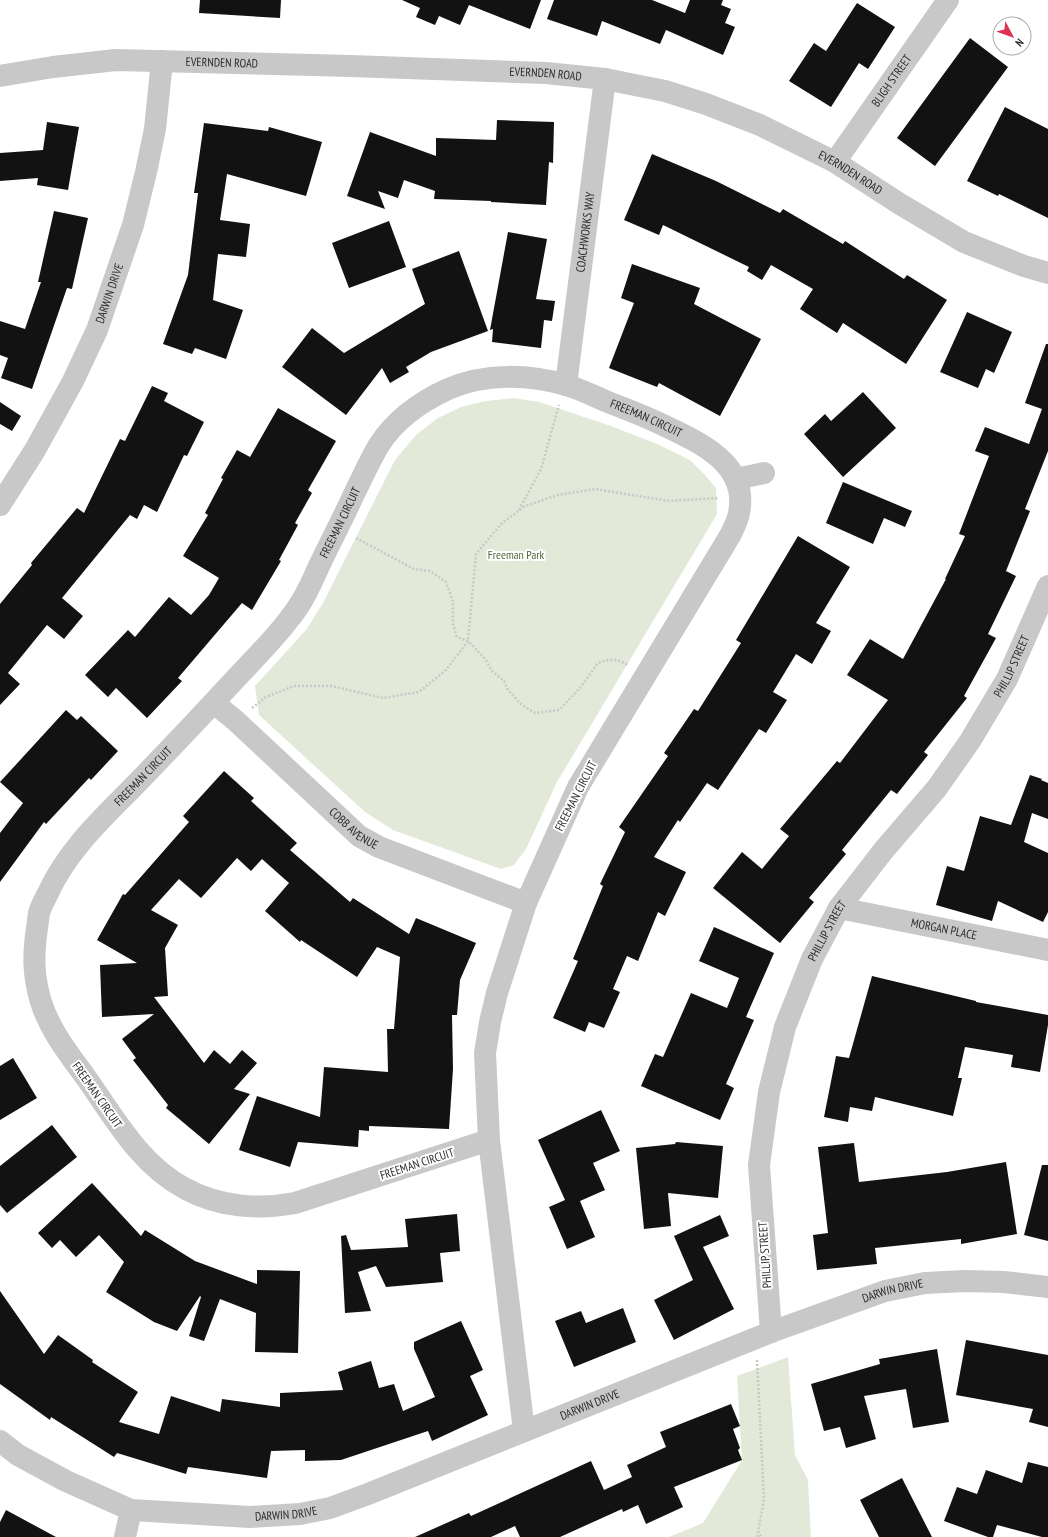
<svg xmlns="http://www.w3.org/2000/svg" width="1048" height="1537" font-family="'PT Sans Narrow',sans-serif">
<rect width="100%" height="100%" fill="#fff"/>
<path fill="#e3e9d9" d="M 514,398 L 539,402 L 608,425 L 655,443 L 690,460 L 704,474 L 716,488 L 717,514 L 557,782 L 526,849 L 514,865 L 501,869 L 393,830 L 365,812 L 259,715 L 255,686 L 306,630 L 323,603 L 395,460 L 416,435 L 438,418 L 461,407 L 486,401 Z
M 788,1357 L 795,1455 L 808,1480 L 811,1537 L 669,1537 L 703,1523 L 742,1460 L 737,1376 Z"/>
<path fill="#121212" d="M 200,0 L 281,0 L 280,18 L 199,13 Z
M 402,0 L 541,0 L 530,29 L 469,5 L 460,25 L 439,16 L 435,25 L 416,17 L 420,8 Z
M 554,0 L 652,0 L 685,13 L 690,0 L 723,0 L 721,5 L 731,9 L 725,23 L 735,27 L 723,55 L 666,30 L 660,44 L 602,21 L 597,36 L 547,19 Z
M 857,3 L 895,27 L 868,69 L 859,63 L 831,107 L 789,81 L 814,43 L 826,51 Z
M 970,38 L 1008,67 L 935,166 L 897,138 Z
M 1005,107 L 1048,129 L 1048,218 L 999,194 L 998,196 L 967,181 Z
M 497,120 L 554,122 L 553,163 L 549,162 L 546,205 L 491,202 L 491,201 L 434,199 L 435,191 L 404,180 L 398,198 L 378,191 L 385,209 L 347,196 L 370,132 L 436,156 L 436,138 L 496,140 Z
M 47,122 L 79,127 L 68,190 L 37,185 L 38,178 L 0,181 L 0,153 L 43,150 Z
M 204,123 L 268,131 L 269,127 L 322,142 L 306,196 L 227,174 L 220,220 L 250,224 L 246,257 L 218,254 L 213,300 L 243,310 L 226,359 L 195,348 L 192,354 L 163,344 L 188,275 L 198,193 L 194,193 Z
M 652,154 L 716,181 L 780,213 L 783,209 L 843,244 L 845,241 L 904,279 L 907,275 L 947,300 L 906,364 L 843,323 L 837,333 L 800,309 L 813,289 L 771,265 L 762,280 L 747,271 L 749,267 L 663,225 L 659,235 L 624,220 Z
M 54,211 L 88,218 L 72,289 L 67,288 L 32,389 L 1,378 L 8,358 L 0,355 L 0,321 L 25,329 L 41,282 L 38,282 Z
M 389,221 L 406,267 L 349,288 L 332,243 Z
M 508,232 L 547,239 L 536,299 L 555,301 L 552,321 L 544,320 L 541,348 L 492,342 L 493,329 L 490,330 Z
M 459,251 L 488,331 L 431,352 L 406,367 L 409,372 L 390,383 L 382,368 L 346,415 L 282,367 L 312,328 L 344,353 L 425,304 L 412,269 Z
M 632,264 L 700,288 L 694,304 L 761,339 L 720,416 L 659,383 L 657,387 L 609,368 L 634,303 L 621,298 Z
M 967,312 L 1012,332 L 994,373 L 986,369 L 978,388 L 940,372 Z
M 1046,344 L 1048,344 L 1048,451 L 1025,509 L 1030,511 L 1006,571 L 1016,576 L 988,634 L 996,638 L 964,696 L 967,698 L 924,752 L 928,755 L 897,794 L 891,790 L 842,850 L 846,854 L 809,898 L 814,902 L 780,943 L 713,888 L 742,852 L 762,869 L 789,836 L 780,829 L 837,761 L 840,763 L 888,700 L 847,675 L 870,639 L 903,659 L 946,579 L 945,579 L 965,536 L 959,534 L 989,456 L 975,451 L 985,427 L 1029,444 L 1042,409 L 1025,403 Z
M 152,386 L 168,393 L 164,401 L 204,422 L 187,456 L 184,455 L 157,512 L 144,505 L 137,519 L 130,515 L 62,598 L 83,616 L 64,639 L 47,625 L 8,673 L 20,684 L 0,705 L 0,604 L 32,565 L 31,563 L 77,508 L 84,513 L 120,439 L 125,441 Z
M 863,392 L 896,428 L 843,477 L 804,434 L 825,414 L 831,421 Z
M 0,402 L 21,416 L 12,431 L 0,424 Z
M 278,408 L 336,441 L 308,490 L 312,493 L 295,523 L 298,525 L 279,560 L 281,561 L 252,610 L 242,603 L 178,678 L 182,681 L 147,718 L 116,688 L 108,697 L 85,675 L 128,630 L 135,637 L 169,597 L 191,615 L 209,595 L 219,578 L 183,556 L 208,515 L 205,513 L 223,479 L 221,478 L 237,450 L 250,457 Z
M 843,482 L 912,511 L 905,527 L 884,518 L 873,544 L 826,523 Z
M 798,536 L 850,567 L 816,623 L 831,631 L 812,664 L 796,654 L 773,692 L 787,700 L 766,733 L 759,729 L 718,790 L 707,783 L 680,822 L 678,820 L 654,857 L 686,872 L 665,916 L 658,912 L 638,961 L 627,956 L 613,989 L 620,992 L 604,1028 L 589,1022 L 585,1032 L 553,1018 L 578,961 L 573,959 L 603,886 L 600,884 L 625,832 L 619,827 L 668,756 L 664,753 L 694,709 L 698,711 L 741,643 L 736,640 Z
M 66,710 L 77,720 L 81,716 L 118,751 L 91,780 L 89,778 L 46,824 L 44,822 L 0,882 L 0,833 L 23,803 L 0,782 Z
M 224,771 L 254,798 L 251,801 L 297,843 L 290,850 L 350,902 L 353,898 L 409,934 L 416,918 L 476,943 L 460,980 L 457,1015 L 452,1015 L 453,1069 L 449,1129 L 369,1126 L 369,1131 L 359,1130 L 358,1147 L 298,1142 L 290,1167 L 239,1150 L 257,1096 L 320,1117 L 324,1067 L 388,1072 L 387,1029 L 394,1029 L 400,957 L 377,947 L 357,977 L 301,940 L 300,942 L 265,911 L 289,883 L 262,859 L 251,871 L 237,858 L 201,898 L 179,879 L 151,910 L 178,925 L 165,948 L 168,996 L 154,997 L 204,1063 L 214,1050 L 230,1064 L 242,1050 L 257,1063 L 234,1089 L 250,1094 L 209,1144 L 166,1108 L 168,1105 L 133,1060 L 136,1058 L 122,1039 L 154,1014 L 102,1017 L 100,965 L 137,963 L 97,940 L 123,894 L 125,895 L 189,822 L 183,816 Z
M 1030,775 L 1042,779 L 1041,780 L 1048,783 L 1048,819 L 1032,813 L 1024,842 L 1048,853 L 1048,912 L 1043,922 L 998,901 L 992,921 L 936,905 L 947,866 L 964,871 L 980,816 L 1011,825 Z
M 714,927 L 774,953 L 746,1017 L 754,1020 L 726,1084 L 734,1088 L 720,1120 L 641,1086 L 655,1054 L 663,1057 L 691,993 L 727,1008 L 739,978 L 699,961 Z
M 872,976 L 976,1001 L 976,1002 L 1048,1015 L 1048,1025 L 1040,1072 L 1011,1067 L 1013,1055 L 965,1047 L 958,1078 L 962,1078 L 953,1116 L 875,1097 L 872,1111 L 850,1107 L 848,1122 L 824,1117 L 836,1056 L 849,1058 Z
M 13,1058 L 37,1098 L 0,1120 L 0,1066 Z
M 601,1110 L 620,1151 L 593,1163 L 605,1190 L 580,1201 L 595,1237 L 567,1249 L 549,1207 L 565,1200 L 538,1140 Z
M 52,1125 L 77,1157 L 7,1213 L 0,1205 L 0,1166 Z
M 676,1142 L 723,1146 L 718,1198 L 668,1193 L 671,1226 L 644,1229 L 636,1148 L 675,1144 Z
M 854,1143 L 859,1182 L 947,1172 L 1006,1162 L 1017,1234 L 961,1244 L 961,1239 L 875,1248 L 877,1264 L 817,1270 L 813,1235 L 828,1233 L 818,1147 Z
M 1042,1165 L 1048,1165 L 1048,1241 L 1024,1235 Z
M 92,1183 L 141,1236 L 145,1230 L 195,1261 L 257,1284 L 257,1270 L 300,1271 L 298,1353 L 255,1352 L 256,1313 L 220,1299 L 204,1341 L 189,1336 L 201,1297 L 200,1296 L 177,1331 L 154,1322 L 106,1292 L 124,1262 L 99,1235 L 76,1257 L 60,1240 L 52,1248 L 38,1233 Z
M 457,1214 L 460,1251 L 440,1253 L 443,1282 L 386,1287 L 376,1266 L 358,1272 L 371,1311 L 345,1313 L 341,1236 L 346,1235 L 351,1250 L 408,1247 L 405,1219 Z
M 720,1215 L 729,1236 L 703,1247 L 734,1309 L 674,1340 L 654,1300 L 693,1280 L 674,1236 Z
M 0,1291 L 44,1354 L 58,1335 L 93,1360 L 92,1362 L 138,1392 L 119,1422 L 159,1434 L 171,1396 L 220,1412 L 222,1399 L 280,1407 L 280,1393 L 343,1390 L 338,1372 L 371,1361 L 379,1388 L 394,1384 L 403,1411 L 435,1397 L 414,1349 L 414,1342 L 461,1321 L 483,1370 L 470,1376 L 488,1415 L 432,1441 L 428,1431 L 341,1460 L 305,1461 L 305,1450 L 271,1451 L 267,1478 L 188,1467 L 186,1474 L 117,1453 L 114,1457 L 51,1417 L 50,1420 L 0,1384 Z
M 623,1308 L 636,1342 L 574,1367 L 555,1321 L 581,1311 L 586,1323 Z
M 966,1340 L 1048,1355 L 1048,1427 L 1029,1422 L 1033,1409 L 956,1395 Z
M 937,1349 L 949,1422 L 913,1428 L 906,1389 L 864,1396 L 876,1439 L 846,1448 L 840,1427 L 824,1431 L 811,1384 L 880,1364 L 879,1359 Z
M 731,1404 L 740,1426 L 733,1429 L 740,1448 L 738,1450 L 742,1460 L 674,1487 L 683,1507 L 646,1524 L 638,1505 L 623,1512 L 622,1509 L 560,1537 L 520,1537 L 515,1526 L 491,1537 L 415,1537 L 469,1513 L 471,1516 L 591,1461 L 604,1490 L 632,1477 L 627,1465 L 666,1447 L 660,1432 Z
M 1028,1462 L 1048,1467 L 1048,1537 L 1042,1537 L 997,1525 L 993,1537 L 988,1537 L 944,1521 L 957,1487 L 977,1494 L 986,1470 L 1022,1483 Z
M 902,1478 L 910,1494 L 932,1537 L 879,1537 L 860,1500 Z
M 6,1510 L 56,1537 L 0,1537 L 0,1522 Z"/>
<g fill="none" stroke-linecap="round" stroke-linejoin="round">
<path stroke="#c8c8c8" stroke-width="2.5" stroke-dasharray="2 2" stroke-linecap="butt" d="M 519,510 L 541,469 L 559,405
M 356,538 L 414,569 L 430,571 L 446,582 L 453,602 L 453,624 L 457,637 L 468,641 L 486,660 L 492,671 L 504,681 L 508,690 L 521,704 L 535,713 L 559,710 L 580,688 L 598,663 L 606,660 L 618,660 L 628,665
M 252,708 L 266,697 L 294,686 L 332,686 L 383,698 L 419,692 L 446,670 L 468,641 L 476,554 L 501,524 L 525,506 L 558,495 L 595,489 L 669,501 L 718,498
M 757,1360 L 764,1500 L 757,1537
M 758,1531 L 761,1537"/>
<g stroke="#c8c8c8" stroke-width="22">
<path id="s1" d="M 835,162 L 948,0"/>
<path id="s2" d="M 566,385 L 605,79"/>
<path d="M 736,479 L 764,473"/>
<path id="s3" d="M 0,505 L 35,450 L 73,381 L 97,330 L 133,225 L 146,172 L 155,129 L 162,61"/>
<path id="s4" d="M 214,703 L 236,721 L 359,836 L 379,847 L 526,903"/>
<path id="s5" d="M 839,908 L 1048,950"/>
<path id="s6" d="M 489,1140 L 295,1203 C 259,1210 219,1207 186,1189 C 141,1166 115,1119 87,1079 C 69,1054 50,1031 41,1002 C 33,976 33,955 37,928 C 38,923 38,918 39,913 C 41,906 45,899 48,893 C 68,849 104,817 137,783 C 172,747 206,711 240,674 C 257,656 275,638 290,618 C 303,602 311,584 319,566 C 331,541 344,516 355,492 C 363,476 370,460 379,445 C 395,420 422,401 448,389 C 485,373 528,374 566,385 C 580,389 594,396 608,402 C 626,409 645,416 663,425 C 699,442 749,464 739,513 C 738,520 734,527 731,534 L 578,787 L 526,903 L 497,993 L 490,1022 L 485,1053 L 489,1140 L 524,1431"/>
<path id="s7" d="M 771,1332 L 759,1165 L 769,1092 L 785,1027 L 812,959 L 839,908 L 883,851 L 937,788 L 970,741 L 1007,679 L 1048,586"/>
<path id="s8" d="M 0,1441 L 18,1455 L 66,1481 L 131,1510 L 250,1517 L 300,1514 L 330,1508 L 368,1494 L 771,1332 L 885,1291 L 925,1283 L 965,1281 L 1004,1282 L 1048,1287"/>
<path d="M 125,1537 L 131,1510"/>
</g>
<path stroke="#c8c8c8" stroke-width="22" id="s9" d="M 0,76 L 53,67 L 116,60 L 351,66 L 546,73 L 605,79 L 665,91 L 706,104 L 760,125 L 835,162 L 900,204 L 964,242 L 1024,266 L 1048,273"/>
</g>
<g text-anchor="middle" stroke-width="4" stroke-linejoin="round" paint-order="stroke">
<g font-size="12" fill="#2b2b2b" stroke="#fff">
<text dy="4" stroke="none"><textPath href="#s9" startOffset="223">EVERNDEN ROAD</textPath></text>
<text dy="4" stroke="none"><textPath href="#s9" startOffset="547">EVERNDEN ROAD</textPath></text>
<text dy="4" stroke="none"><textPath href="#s1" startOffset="99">BLIGH STREET</textPath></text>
<text dy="4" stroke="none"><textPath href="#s9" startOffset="871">EVERNDEN ROAD</textPath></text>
<text dy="4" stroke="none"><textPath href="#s2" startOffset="154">COACHWORKS WAY</textPath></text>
<text dy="4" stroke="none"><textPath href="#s3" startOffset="239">DARWIN DRIVE</textPath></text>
<text dy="4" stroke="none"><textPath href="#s6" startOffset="1527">FREEMAN CIRCUIT</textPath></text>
<text dy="4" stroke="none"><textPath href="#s6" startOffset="1143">FREEMAN CIRCUIT</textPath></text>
<text dy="4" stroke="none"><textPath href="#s7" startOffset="737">PHILLIP STREET</textPath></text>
<text dy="4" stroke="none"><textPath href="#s6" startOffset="819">FREEMAN CIRCUIT</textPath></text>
<text transform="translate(576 796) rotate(-63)" y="4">FREEMAN CIRCUIT</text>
<text dy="4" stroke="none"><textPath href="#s4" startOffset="188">COBB AVENUE</textPath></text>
<text dy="4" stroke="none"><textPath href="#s5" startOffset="107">MORGAN PLACE</textPath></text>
<text dy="4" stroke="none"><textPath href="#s7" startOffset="413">PHILLIP STREET</textPath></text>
<text transform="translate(97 1095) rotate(55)" y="4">FREEMAN CIRCUIT</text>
<text transform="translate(417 1164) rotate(-18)" y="4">FREEMAN CIRCUIT</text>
<text transform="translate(765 1255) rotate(-94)" y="4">PHILLIP STREET</text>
<text dy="4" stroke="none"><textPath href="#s8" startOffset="952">DARWIN DRIVE</textPath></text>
<text dy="4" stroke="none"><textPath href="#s8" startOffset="628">DARWIN DRIVE</textPath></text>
<text dy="4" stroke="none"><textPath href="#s8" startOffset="304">DARWIN DRIVE</textPath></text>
</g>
<g font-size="12" fill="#53653b" stroke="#fff">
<text x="516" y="559">Freeman Park</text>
</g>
</g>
<g transform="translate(1012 36) rotate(131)"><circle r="19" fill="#ffffff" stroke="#aaaaaa"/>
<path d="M0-3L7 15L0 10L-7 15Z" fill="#de3250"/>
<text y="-6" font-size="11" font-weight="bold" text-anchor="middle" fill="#2b2b2b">N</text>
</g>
</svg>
